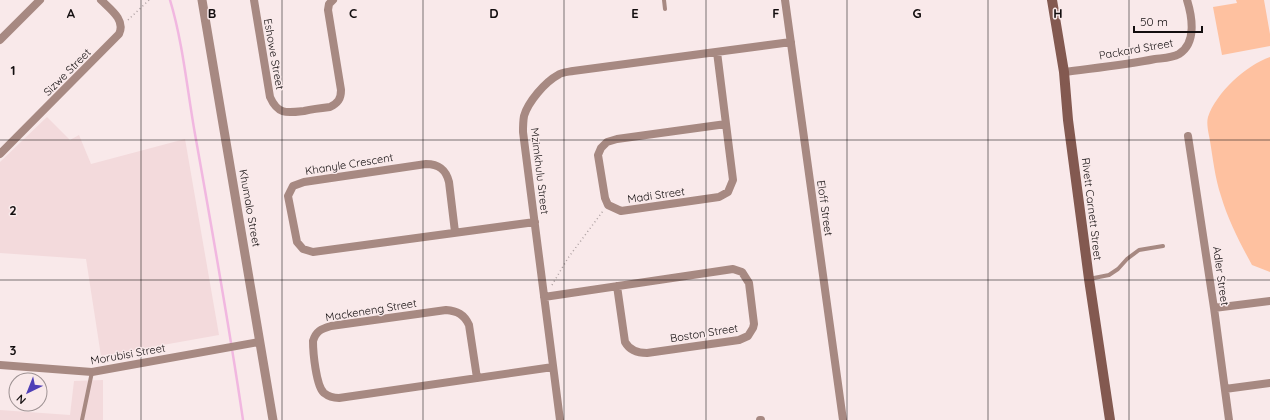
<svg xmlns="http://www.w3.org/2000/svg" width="1270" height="420" font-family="Quicksand,sans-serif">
<rect width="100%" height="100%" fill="#f9e9ea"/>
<path fill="#f3dadc" d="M 47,117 L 70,140 L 79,135 L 91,164 L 185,139 L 219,335 L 101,356 L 86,259 L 0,253 L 0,162 Z
M 103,380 L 103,420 L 0,420 L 0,410 L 70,415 L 74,381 Z"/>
<path fill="#fec1a0" d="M 1236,0 L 1264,0 L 1270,34 L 1270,46 L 1222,55 L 1213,7 L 1237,3 Z
M 1270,57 L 1270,272 L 1252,265 C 1240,243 1228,220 1221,196 C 1215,178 1213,159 1210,141 C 1209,135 1206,124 1208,117 C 1216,93 1246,65 1270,57 Z"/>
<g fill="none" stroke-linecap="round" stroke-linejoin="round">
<path stroke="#f1b7e0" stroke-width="2.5" d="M 170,0 C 183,43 187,89 195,134 C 212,229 229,324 243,420"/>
<path stroke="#ada0a1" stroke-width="1.5" stroke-dasharray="1 3" stroke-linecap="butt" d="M 128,20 L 149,0
M 552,285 L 568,258 L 603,211"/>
<path stroke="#a78982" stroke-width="4" d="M 664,0 L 665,9
M 1089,279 L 1109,275 L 1118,269 L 1127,259 L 1139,250 L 1163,246
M 82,420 L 92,372"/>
<path stroke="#a78982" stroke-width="8" d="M 254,0 L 270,97 C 278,115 287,113 304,111 C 313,109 321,108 330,107 C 338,103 341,99 341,90 L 328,10 L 329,4 L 333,0
M 785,0 L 843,420
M 0,40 L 40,0
M 717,52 L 733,180 L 728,192 L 719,197 L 621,211 L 608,205 L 605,198 L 598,155 L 601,148 L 607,142 L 617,139 L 726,124
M 1064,72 C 1094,68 1125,65 1155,59 C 1163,58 1172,58 1179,54 C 1197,43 1192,16 1187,0
M 1188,136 L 1214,308 L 1229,420
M 0,154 L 119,34 C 126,20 110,9 101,0
M 455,232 L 449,182 C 446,170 439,164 426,164 L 304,182 L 293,186 L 288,196 L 297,242 L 303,249 L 313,252 L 535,222
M 544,297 L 733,269 L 742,272 L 749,283 L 754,324 L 753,328 L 748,336 L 739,340 L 647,353 C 638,353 630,351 625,342 L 617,286
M 1214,308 L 1270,301
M 0,365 L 92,372 L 259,342
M 477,378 L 469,325 C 464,314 457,311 446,310 L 331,326 C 321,329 316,331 313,341 C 313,352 316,386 324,393 C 329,397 334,398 339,398 L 553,367
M 1225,389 L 1270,383
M 560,420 L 523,132 C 523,127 523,122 524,116 C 528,102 545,82 558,75 C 562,72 568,72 573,71 L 791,42
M 760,420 L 761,420"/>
<path stroke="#a78982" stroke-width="9" d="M 202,0 L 273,420"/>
<path stroke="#835950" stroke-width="10" d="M 1052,0 L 1064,72 L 1068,120 L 1089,279 L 1110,420"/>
</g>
<path fill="none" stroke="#130e0f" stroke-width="1" stroke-opacity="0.55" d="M 141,0 L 141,420M 282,0 L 282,420M 423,0 L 423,420M 564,0 L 564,420M 706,0 L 706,420M 847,0 L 847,420M 988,0 L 988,420M 1129,0 L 1129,420M 0,140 L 1270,140M 0,280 L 1270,280"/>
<g text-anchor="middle" stroke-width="3" stroke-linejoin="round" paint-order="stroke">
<g font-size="11" fill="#130e0f" stroke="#f9e9ea">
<text transform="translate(1136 49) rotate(-10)" y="4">Packard Street</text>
<text transform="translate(274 54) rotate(80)" y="4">Eshowe Street</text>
<text transform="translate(67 72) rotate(-45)" y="4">Sizwe Street</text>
<text transform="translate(349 164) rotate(-9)" y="4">Khanyle Crescent</text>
<text transform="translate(540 171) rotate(83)" y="4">Mzimkhulu Street</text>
<text transform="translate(656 195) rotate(-8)" y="4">Madi Street</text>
<text transform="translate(250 208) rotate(80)" y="4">Khumalo Street</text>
<text transform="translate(825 208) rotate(82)" y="4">Eloff Street</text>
<text transform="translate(1092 209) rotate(83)" y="4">Rivett Carnett Street</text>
<text transform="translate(1221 276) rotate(82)" y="4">Adler Street</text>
<text transform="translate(371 310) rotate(-9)" y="4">Mackeneng Street</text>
<text transform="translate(704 333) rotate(-9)" y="4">Boston Street</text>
<text transform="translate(128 354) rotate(-10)" y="4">Morubisi Street</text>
</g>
</g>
<g font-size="13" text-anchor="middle" font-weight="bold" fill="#130e0f" stroke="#f9e9ea" stroke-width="3" stroke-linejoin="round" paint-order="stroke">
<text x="71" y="18">A</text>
<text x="212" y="18">B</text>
<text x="353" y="18">C</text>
<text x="494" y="18">D</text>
<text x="635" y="18">E</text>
<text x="776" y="18">F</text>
<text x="917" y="18">G</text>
<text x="1058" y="18">H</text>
<text x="13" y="75">1</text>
<text x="13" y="215">2</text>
<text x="13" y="355">3</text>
</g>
<g transform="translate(28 392) rotate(223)"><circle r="19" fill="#f9e9ea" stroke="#9d9192"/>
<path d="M0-3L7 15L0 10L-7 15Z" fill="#4f3fb7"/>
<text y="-6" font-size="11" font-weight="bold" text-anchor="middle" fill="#130e0f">N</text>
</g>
<path d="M1134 26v6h68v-6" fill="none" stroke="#130e0f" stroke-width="2"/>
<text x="1140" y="26" font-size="12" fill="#130e0f" stroke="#f9e9ea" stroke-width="3" paint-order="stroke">50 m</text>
</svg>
